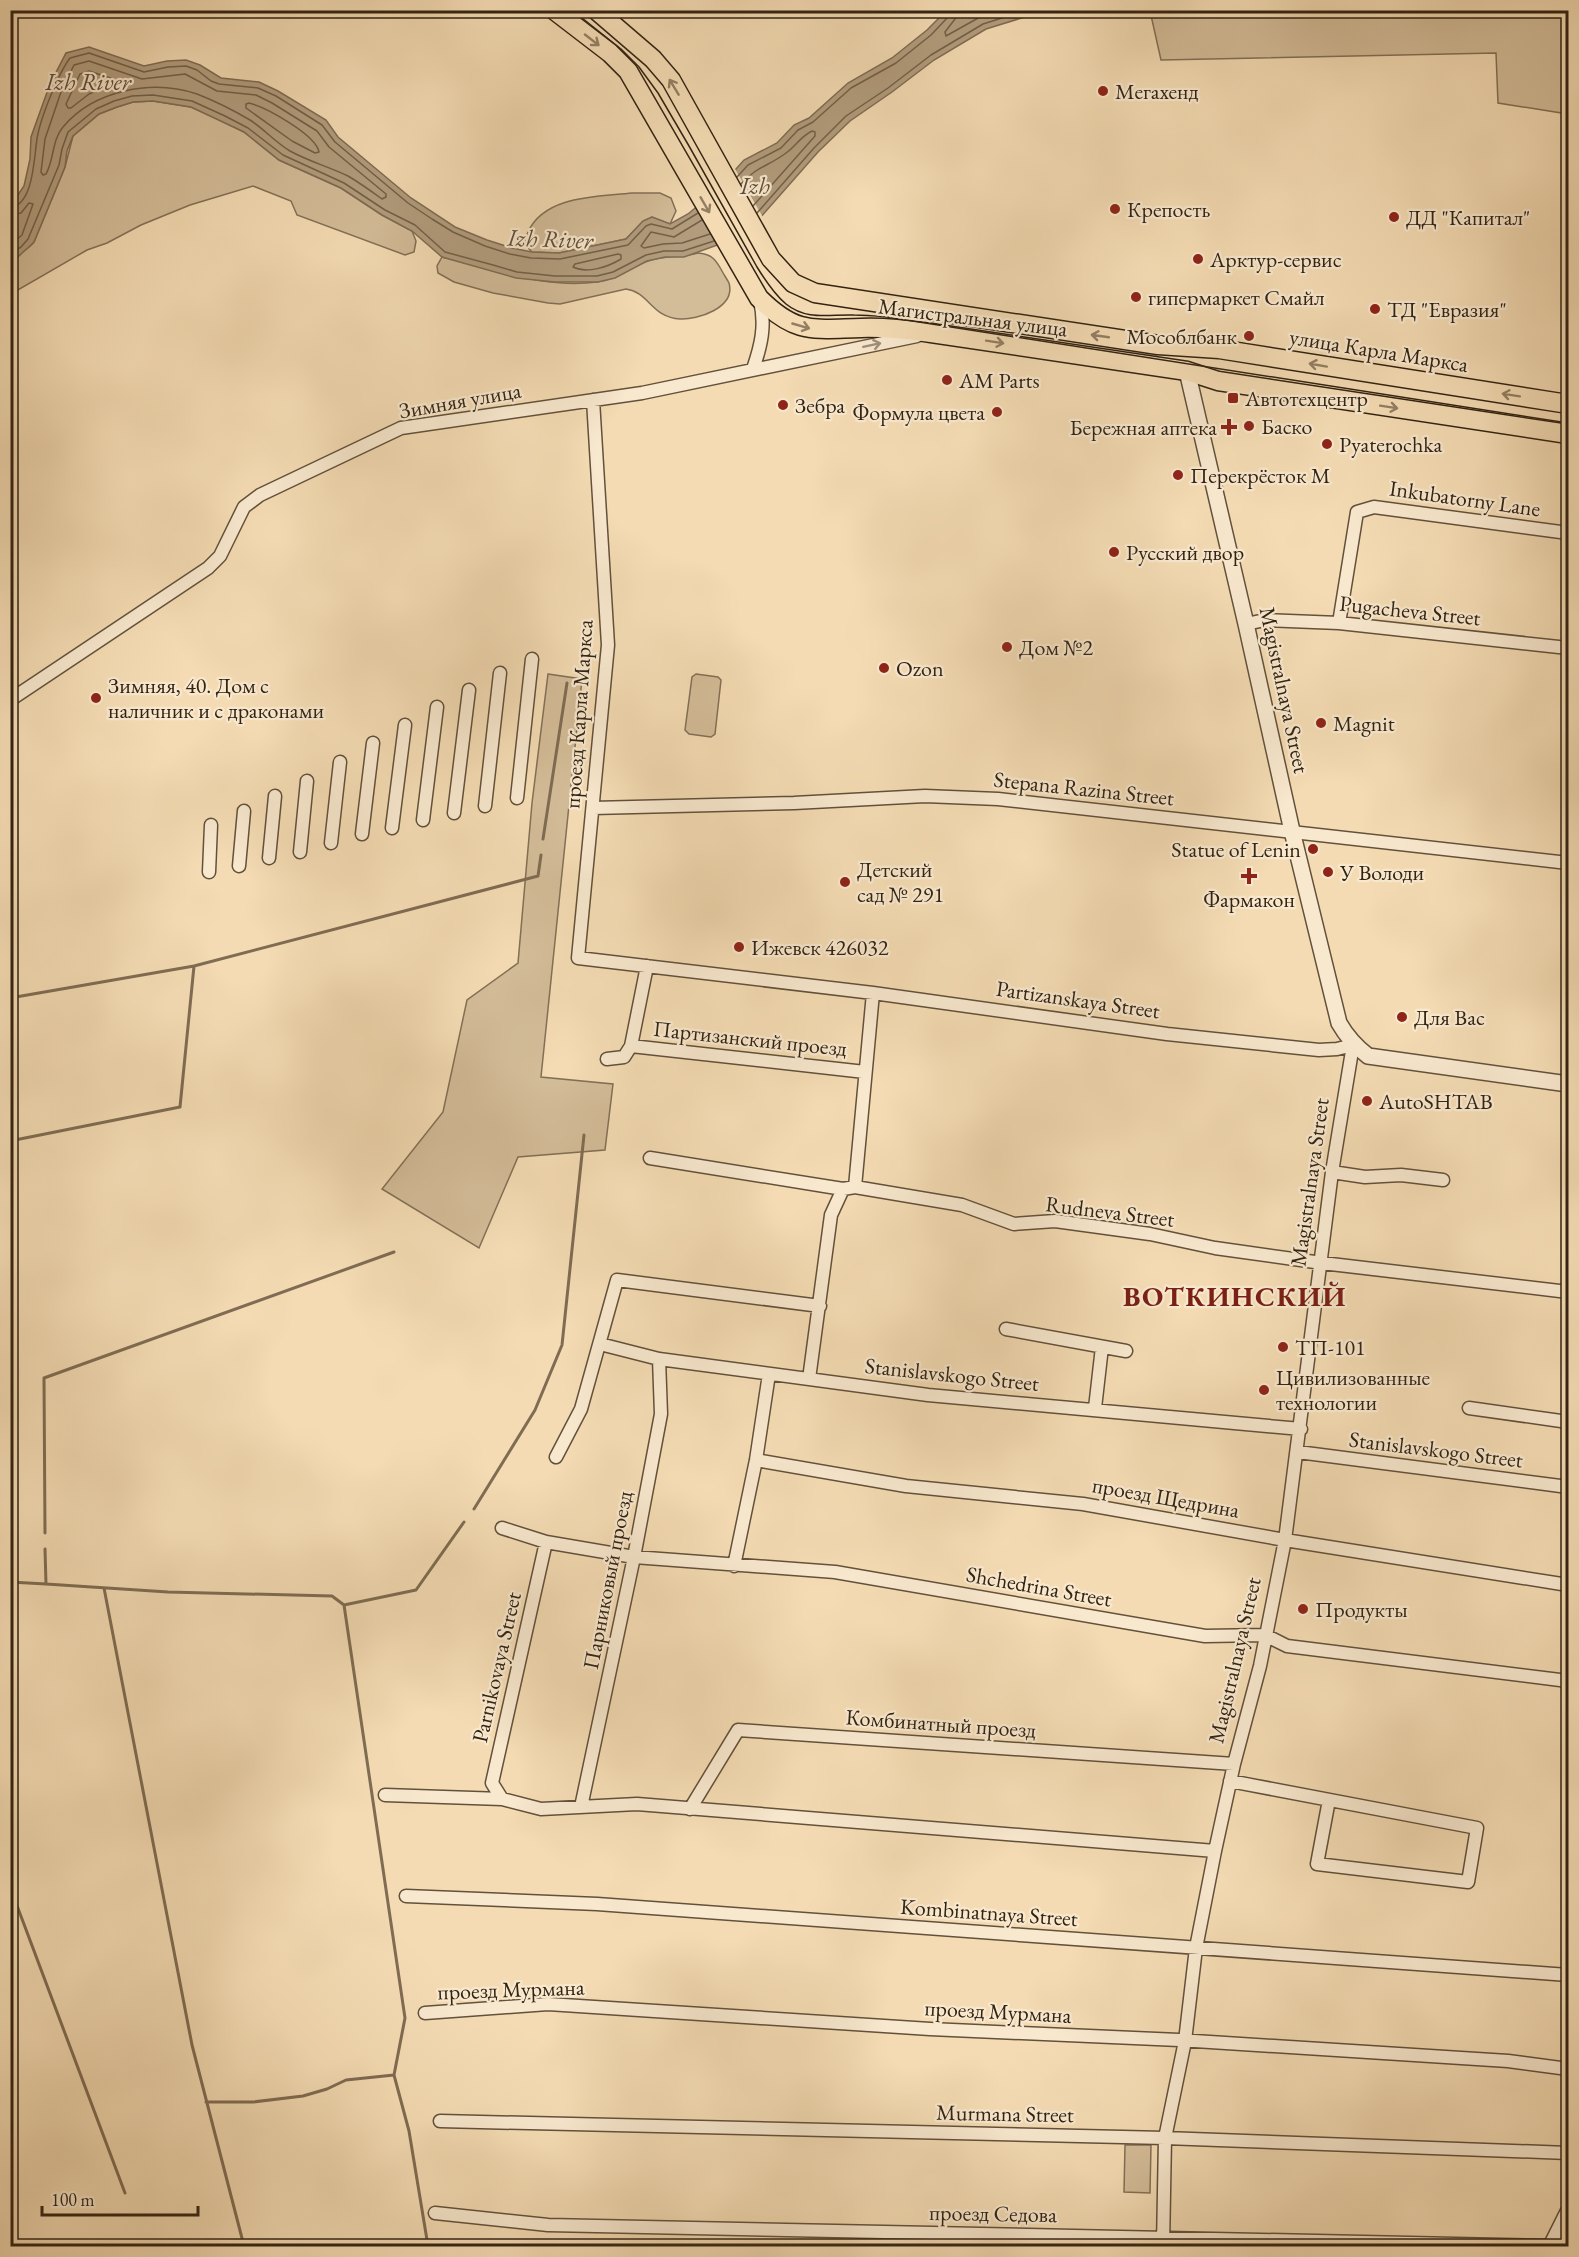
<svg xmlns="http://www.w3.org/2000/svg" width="1579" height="2257" font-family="'EB Garamond',serif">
<rect width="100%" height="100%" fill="#f4dbb3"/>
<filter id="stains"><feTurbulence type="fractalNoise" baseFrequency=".00333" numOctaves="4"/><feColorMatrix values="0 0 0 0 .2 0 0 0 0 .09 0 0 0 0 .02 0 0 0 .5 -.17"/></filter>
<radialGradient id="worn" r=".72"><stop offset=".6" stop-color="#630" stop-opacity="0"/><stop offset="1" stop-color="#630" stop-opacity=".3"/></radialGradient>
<path fill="#d3bc98" stroke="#827056" stroke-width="1.5" d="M 1150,11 L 1568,11 L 1568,114 L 1498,103 L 1496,53 L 1161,60 Z
M 153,101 L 191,107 L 223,121 L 244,132 L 279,160 L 341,188 L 382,215 L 412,231 L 416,241 L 414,252 L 405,255 L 297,215 L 291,201 L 253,186 L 190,205 L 141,225 L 107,243 L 87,250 L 11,294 C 11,284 7,267 14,259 C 19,253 28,249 34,242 L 65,167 L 73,136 L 99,114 L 117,107 L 133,102 Z
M 632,193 L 660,193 L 671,198 L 676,211 L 670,224 L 652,217 L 643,221 L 626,239 L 559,253 L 532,252 C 525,245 523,241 528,232 C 545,195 598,197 632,193 Z
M 698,253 C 712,254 716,260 722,271 C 724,275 727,279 729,283 C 736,308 697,320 680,319 C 652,318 649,292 626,289 L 560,304 L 548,303 L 493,293 L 454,282 L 438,273 L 437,266 L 442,257 C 493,269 544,289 597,282 C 617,280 630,266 648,261 C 664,255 682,258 698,253 Z
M 548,674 L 582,679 L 541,1077 L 613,1084 L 605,1150 L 518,1157 L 479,1248 L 382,1189 L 443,1112 L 467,1000 L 518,963 L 532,803 Z
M 696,674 L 718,677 L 721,680 L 715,734 L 711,737 L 689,734 L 685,730 L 692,677 Z
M 1125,2145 L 1151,2145 L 1150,2193 L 1124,2192 Z"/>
<path fill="#b29c7d" stroke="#7f6c53" stroke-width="1.5" d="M 946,11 L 1059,11 L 1041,12 L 986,29 L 934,60 L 892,92 L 850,121 L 818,152 L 745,235 L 684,257 L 665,257 L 647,261 L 615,278 L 598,282 L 555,282 L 516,278 L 442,257 L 412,231 L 382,215 L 341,188 L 279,160 L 244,132 L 191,107 L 153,101 L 133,102 L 117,107 L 99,114 L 73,136 L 67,151 L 65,167 L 34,242 C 26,251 16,256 11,266 L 11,205 L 24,186 L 30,159 L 31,137 L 50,84 L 66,53 L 89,47 L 144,66 L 167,61 L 186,60 L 200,65 L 221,78 L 259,82 L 278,91 L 326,120 L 338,137 L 411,198 L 455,227 L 487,240 L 512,248 L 532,252 L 559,253 L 626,239 L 643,221 L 652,217 L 670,224 L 688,214 L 719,188 L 744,160 L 777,143 L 794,125 L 809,118 L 848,83 L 892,58 L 927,30 Z"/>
<path fill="#f4dbb3" d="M 734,167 L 764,219 L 746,238 L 722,247 L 696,203 L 717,186 Z"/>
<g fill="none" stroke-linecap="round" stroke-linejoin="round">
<path stroke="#726048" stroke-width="1.5" d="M 957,10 L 955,19 L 945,32 L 946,36 L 980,17 L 1001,10
M 89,61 L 142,79 L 185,74 L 217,91 L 256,95 L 272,103 L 317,131 L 329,147 L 386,194 L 386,197 L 382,199 C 371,191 360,183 348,176 C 329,167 308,161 290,151 C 275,142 264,129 250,120 C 233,110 215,101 197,94 C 152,79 94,90 63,127 C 52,140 54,160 46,174 L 43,175 L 41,172 L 45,139 L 62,89 L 74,65 Z
M 89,71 L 113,79 L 114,83 L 89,94 L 71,108 L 68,108 L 66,104 L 80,74 Z
M 249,103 C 266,107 316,135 319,152 L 315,153 L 292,141 L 246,108 L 246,104 Z
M 737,177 L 748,165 L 781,148 L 798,130 L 813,122 L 851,88 L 896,63 L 931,35 L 949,16 L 950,10
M 741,184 C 757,166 769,166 786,153 C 796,146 800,137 812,131 L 815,132 L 815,136 L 753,206
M 10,208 C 34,205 34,156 37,139 C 40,119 58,74 70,58 L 89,53 L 144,72 L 168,67 L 186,66 L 197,70 L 211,81 L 219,84 L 258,88 L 276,96 L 322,125 L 335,142 L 408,203 L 432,219 L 453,232 L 485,246 L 510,254 L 531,258 L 560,259 L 628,245 L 646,226 L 651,224 L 672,229 L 698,213
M 757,213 L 814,148 L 846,116 L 888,88 L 931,55 L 983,24 L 1027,10
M 10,215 L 21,213 L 29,203 L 33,204 L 22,235 L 10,245
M 702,220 L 674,237 L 651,232 L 641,246 L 644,248 L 663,244 L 682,243 L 710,234
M 10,254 L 21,247 L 28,239 L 59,165 L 62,149 L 68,132 L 96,109 L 114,101 L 132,96 L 153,95 L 192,101 L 225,116 L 248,128 L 283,155 L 344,183 L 385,210 L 415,225 L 445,252 L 493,265 L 517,272 L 555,276 L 597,276 L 613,272 L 646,255 L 664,251 L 683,251 L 714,241
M 618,254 L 621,255 L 621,259 C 608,267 587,274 573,267 L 575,264 Z"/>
<path stroke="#7f6c53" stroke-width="3" d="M 543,839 L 567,683
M 10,998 L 194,966
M 10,1141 L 180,1107 L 194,966 L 538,876 L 541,855
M 474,1509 L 535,1410 L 562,1345 L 584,1135
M 45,1533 L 44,1378 L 394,1252
M 10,1582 L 46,1584 L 45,1549
M 46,1584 L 168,1592 L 332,1596 L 344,1605 L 416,1590 L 464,1522
M 104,1588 L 192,2045 L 244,2246
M 344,1605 L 405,2018 L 394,2075 L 409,2131 L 428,2246
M 10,1887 L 125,2193
M 206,2102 L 253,2102 L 303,2096 L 327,2089 L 346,2080 L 394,2075"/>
<g stroke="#62513b" stroke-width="15">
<path id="minor" d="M 753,369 C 761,346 766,325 760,301
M 593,400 L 608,645 L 578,958 L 873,993 L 1167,1034 L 1319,1050 L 1337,1049 L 1353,1045 L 1332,1172 L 1285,1540 L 1260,1666 L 1234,1764 L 1215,1851 L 1196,1948 L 1185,2041 L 1165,2138 L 1163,2246
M 1339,623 L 1357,512 L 1374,507 L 1568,533
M 1246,624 L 1265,620 L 1339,623 L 1568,648
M 10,700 L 208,568 L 220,556 L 244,507 L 260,495 L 401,428 L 642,393 L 917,336
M 517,798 L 532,659
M 485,806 L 500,673
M 593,808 L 794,803 L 925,796 L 998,799 L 1568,863
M 454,813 L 469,690
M 423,820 L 437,707
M 392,828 L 405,725
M 362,834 L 373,743
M 331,843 L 340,762
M 300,852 L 307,781
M 269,858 L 275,796
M 239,866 L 244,811
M 209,872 L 211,825
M 631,1046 L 865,1072
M 607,1059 L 624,1057 L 631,1046 L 647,966
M 650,1158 L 843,1189 L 855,1187 L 962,1205 L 1014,1224 L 1055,1221 L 1150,1234 L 1215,1248 L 1322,1263 L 1568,1292
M 1332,1172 L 1365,1177 L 1401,1175 L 1443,1180
M 855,1187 L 873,993
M 1006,1329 L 1126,1351
M 600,1344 L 659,1359 L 928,1395 L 1301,1429
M 809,1379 L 831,1215 L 843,1189
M 1095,1408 L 1102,1347
M 1469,1408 L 1568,1422
M 1298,1452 L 1568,1487
M 556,1457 L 581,1409 L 617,1280 L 820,1306
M 756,1460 L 906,1486 L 1083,1504 L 1285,1540 L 1568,1585
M 502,1528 L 546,1542 L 634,1557 L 835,1572 L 1205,1636 L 1265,1635 L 1287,1646 L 1568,1681
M 734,1566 L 756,1460 L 769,1374
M 1230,1781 L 1477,1828 L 1468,1882 L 1317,1864 L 1329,1800
M 385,1795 L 502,1799 L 541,1809 L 637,1804 L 1215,1851
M 502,1799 L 492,1783 L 546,1542
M 581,1807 L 634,1557 L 661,1414 L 659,1359
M 690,1809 L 738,1730 L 1234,1764
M 406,1896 L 597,1904 L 1568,1975
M 425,2013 L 548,2004 L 930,2029 L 1179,2040 L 1508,2061 L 1568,2069
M 440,2121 L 1165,2138 L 1568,2153
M 435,2213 L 548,2225 L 1551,2246"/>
</g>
<g stroke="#62513b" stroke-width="18">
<path id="tertiary" d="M 1187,371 L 1246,624 L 1292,831 L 1339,1023 C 1347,1037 1355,1046 1368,1056 L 1568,1084
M 1551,2246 L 1568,2212"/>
</g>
<g stroke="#322313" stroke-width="21">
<path id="primary" d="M 554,10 L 610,53 L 628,71 L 759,298 C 796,335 813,329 861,328 C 885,327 908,330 931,333 L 1187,371 L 1218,381 L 1568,434
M 596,10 L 653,59 L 671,80 L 771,259 L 793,283 L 815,293 L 1158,345 L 1219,349 L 1568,404"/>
</g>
<use href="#minor" stroke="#f8e8ce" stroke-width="12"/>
<use href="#tertiary" stroke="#f8e8ce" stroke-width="15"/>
<use href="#primary" stroke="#f4dbb3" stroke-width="18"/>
<path stroke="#322313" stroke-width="1.5" d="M 572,10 L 621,49 L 639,67 L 658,93 L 689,146 L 757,267 C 765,280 774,294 786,304 C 807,321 830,314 854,315 C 865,315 876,316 887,317 L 1568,423"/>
<path stroke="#322313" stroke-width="3" stroke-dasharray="10 10" stroke-linecap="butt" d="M 1568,2246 L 1568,2245"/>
</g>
<defs><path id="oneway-shaft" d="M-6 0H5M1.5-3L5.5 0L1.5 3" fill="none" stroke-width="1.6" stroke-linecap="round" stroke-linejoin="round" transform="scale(1.5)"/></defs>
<g stroke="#937f63">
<use href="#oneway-shaft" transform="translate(592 40) rotate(38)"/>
<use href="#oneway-shaft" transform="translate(674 87) rotate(-121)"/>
<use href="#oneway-shaft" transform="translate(705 205) rotate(60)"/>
<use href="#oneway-shaft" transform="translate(801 326) rotate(16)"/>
<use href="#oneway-shaft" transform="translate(1100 336) rotate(-172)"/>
<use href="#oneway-shaft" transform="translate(995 342) rotate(9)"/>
<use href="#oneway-shaft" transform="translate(1318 365) rotate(-170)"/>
<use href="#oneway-shaft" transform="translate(1511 395) rotate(-171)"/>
<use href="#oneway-shaft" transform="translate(1389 407) rotate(9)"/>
</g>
<use stroke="#9f8f7a" href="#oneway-shaft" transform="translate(872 345) rotate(-12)"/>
<g fill="#8f2418" stroke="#f8e8ce" stroke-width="2">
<circle cx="1103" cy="91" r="6"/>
<circle cx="1115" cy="209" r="6"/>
<circle cx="1394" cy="217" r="6"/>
<circle cx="1198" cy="259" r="6"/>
<circle cx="1136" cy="297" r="6"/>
<circle cx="1375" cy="309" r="6"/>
<circle cx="1249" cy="336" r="6"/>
<circle cx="947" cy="380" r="6"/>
<rect x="1227" y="392" width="12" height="12" rx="3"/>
<circle cx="783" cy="405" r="6"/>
<circle cx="997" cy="412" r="6"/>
<circle cx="1249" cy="426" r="6"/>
<path d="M1226 418h6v6h6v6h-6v6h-6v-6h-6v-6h6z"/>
<circle cx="1327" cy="444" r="6"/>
<circle cx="1178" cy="475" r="6"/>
<circle cx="1114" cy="552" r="6"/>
<circle cx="1007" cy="647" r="6"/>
<circle cx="884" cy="668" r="6"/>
<circle cx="96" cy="698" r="6"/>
<circle cx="1321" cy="723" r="6"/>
<circle cx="1313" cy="849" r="6"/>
<circle cx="1328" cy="872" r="6"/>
<path d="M1246 867h6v6h6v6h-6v6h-6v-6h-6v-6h6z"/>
<circle cx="845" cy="882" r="6"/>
<circle cx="739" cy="947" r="6"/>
<circle cx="1402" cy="1017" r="6"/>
<circle cx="1367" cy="1101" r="6"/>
<circle cx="1283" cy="1347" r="6"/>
<circle cx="1264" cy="1390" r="6"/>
<circle cx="1303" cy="1609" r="6"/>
</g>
<g text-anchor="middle" stroke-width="4.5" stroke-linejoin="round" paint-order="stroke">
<g font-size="22" fill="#322313" stroke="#f8e8ce" text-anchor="start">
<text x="1115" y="99">Мегахенд</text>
<text x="1127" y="217">Крепость</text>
<text x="1406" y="225">ДД "Капитал"</text>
<text x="1210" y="267">Арктур-сервис</text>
<text x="1148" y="305">гипермаркет Смайл</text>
<text x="1387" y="317">ТД "Евразия"</text>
<text x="1237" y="344" text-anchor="end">Мособлбанк</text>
<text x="959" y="388">AM Parts</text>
<text x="1245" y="406">Автотехцентр</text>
<text x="795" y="413">Зебра</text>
<text x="985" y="420" text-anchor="end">Формула цвета</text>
<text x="1261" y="434">Баско</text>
<text x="1217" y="435" text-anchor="end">Бережная аптека</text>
<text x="1339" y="452">Pyaterochka</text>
<text x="1190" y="483">Перекрёсток М</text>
<text x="1126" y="560">Русский двор</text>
<text x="1019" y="655">Дом №2</text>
<text x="896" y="676">Ozon</text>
<text x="108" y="693">Зимняя, 40. Дом с<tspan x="108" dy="25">наличник и с драконами</tspan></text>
<text x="1333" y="731">Magnit</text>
<text x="1301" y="857" text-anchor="end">Statue of Lenin</text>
<text x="857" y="877">Детский<tspan x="857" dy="25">сад № 291</tspan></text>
<text x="1340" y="880">У Володи</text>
<text x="1249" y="907" text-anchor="middle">Фармакон</text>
<text x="751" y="955">Ижевск 426032</text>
<text x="1414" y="1025">Для Вас</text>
<text x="1379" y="1109">AutoSHTAB</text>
<text x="1295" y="1355">ТП-101</text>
<text x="1276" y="1385">Цивилизованные<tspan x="1276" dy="25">технологии</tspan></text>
<text x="1315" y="1617">Продукты</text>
</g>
<g font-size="22" fill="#322313" stroke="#f8e8ce">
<text transform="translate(973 317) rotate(7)" y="8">Магистральная улица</text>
<text transform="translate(1379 350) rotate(9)" y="8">улица Карла Маркса</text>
<text transform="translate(460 400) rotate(-10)" y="8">Зимняя улица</text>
<text transform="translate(1465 498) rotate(8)" y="8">Inkubatorny Lane</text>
<text transform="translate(1410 610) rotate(6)" y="8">Pugacheva Street</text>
<text transform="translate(1285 690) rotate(78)" y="8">Magistralnaya Street</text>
<text transform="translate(578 714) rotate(-86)" y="8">проезд Карла Маркса</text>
<text transform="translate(1084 788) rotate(6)" y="8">Stepana Razina Street</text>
<text transform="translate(1078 999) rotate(8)" y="8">Partizanskaya Street</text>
<text transform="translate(750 1038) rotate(6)" y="8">Партизанский проезд</text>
<text transform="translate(1309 1182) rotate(-82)" y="8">Magistralnaya Street</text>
<text transform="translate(1110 1211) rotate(7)" y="8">Rudneva Street</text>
<text transform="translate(952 1374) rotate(6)" y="8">Stanislavskogo Street</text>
<text transform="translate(1436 1449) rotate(7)" y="8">Stanislavskogo Street</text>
<text transform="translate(1166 1497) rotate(10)" y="8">проезд Щедрина</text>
<text transform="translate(607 1580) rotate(-79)" y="8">Парниковый проезд</text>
<text transform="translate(1039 1586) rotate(10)" y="8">Shchedrina Street</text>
<text transform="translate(1234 1660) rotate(-77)" y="8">Magistralnaya Street</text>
<text transform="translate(496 1667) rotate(-77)" y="8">Parnikovaya Street</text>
<text transform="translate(941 1723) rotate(4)" y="8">Комбинатный проезд</text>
<text transform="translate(989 1912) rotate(4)" y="8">Kombinatnaya Street</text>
<text transform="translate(511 1989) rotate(-2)" y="8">проезд Мурмана</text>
<text transform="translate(998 2011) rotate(3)" y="8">проезд Мурмана</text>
<text transform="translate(1005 2113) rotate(1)" y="8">Murmana Street</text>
<text transform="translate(993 2213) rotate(1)" y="8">проезд Седова</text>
</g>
<g font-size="24" font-style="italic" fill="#5f4d38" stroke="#f8e8ce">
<text x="88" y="90">Izh River</text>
<text x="755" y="194">Izh</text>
<text transform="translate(550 239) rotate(2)" y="8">Izh River</text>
</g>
<g font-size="28" font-weight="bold" letter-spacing="1.5" fill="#7a1f14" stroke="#f8e8ce">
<text x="1235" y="1306">ВОТКИНСКИЙ</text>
</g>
</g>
<rect width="1579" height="2257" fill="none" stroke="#f4dbb3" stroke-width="36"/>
<rect x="12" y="12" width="1555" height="2233" fill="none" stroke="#322313" stroke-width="3"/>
<rect x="18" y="18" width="1543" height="2221" fill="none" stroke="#322313" stroke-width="1.5"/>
<path d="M42 2206v9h156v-9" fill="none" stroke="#322313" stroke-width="3"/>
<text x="51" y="2206" font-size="18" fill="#322313" stroke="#f8e8ce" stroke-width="4.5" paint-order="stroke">100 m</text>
<rect width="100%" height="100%" filter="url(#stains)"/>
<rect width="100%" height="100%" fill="url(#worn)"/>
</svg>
